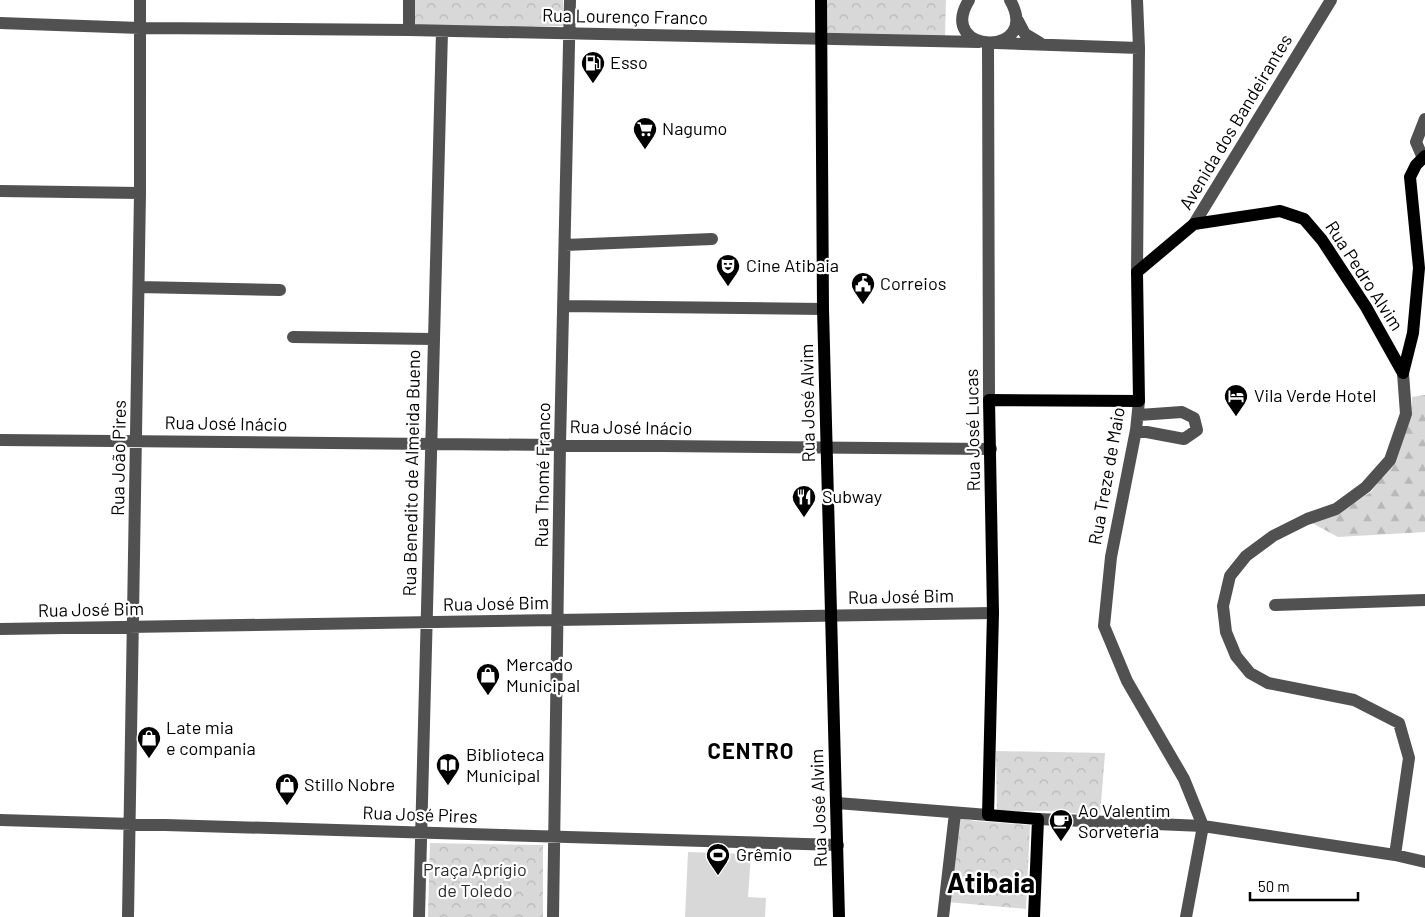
<svg xmlns="http://www.w3.org/2000/svg" width="1425" height="917" font-family="Barlow,sans-serif">
<defs>
<pattern id="forest-firs" width="22" height="20" patternUnits="userSpaceOnUse" patternTransform="scale(1.25)"><rect width="22" height="20" fill="#d8d8d8"/><path d="M5 1l3.5 6h-7zM16 11l3.5 6h-7z" fill="#b8b8b8"/></pattern>
<pattern id="park-crowns" width="20" height="18" patternUnits="userSpaceOnUse" patternTransform="scale(1.25)"><rect width="20" height="18" fill="#d8d8d8"/><path d="M2 6a3 3 0 1 1 6 0M12 15a3 3 0 1 1 6 0" fill="none" stroke="#b8b8b8"/></pattern>
</defs>
<rect width="100%" height="100%" fill="#fff"/>
<path fill="#d8d8d8" d="M 688,852 L 751,854 L 748,897 L 766,898 L 765,917 L 685,917 Z"/>
<path fill="url(#forest-firs)" d="M 1425,395 L 1425,532 L 1338,537 L 1310,522 L 1340,512 L 1371,492 L 1393,462 L 1412,416 L 1412,397 Z"/>
<path fill="url(#park-crowns)" d="M 413,0 L 563,0 L 563,26 L 412,27 Z
M 826,0 L 946,0 L 945,37 L 826,35 Z
M 996,751 L 1105,753 L 1100,816 L 1052,811 L 997,811 Z
M 959,818 L 975,821 L 1030,825 L 1026,909 L 947,902 Z
M 430,843 L 543,845 L 543,917 L 428,917 Z"/>
<g fill="none" stroke-linecap="round" stroke-linejoin="round">
<path stroke="#515151" stroke-width="12" d="M 969,0 C 935,55 1043,58 1010,0
M 1016,17 L 1025,34 L 1040,43
M 0,23 L 140,28 L 409,30 L 979,42
M 409,30 L 409,0
M 996,43 L 1139,48
M 988,44 L 989,400
M 1422,156 L 1416,142 L 1425,119
M 0,191 L 140,193
M 1194,224 L 1331,0
M 565,245 L 712,239
M 1137,272 L 1139,48 L 1137,0
M 139,287 L 280,290
M 564,306 L 823,309
M 293,337 L 433,339
M 1139,401 L 1136,430 L 1111,557 L 1104,626 L 1127,681 L 1184,779 L 1203,826
M 1136,430 L 1184,439 L 1197,430 L 1194,418 L 1182,412 L 1139,415
M 0,440 L 991,449
M 1275,605 L 1425,600
M 0,629 L 993,613
M 837,803 L 988,815
M 1038,819 L 1203,826 L 1395,855 L 1425,862
M 0,820 L 838,845
M 1395,855 L 1409,758 L 1399,723 L 1354,700 L 1268,683 L 1250,673 L 1236,656 L 1226,632 L 1223,606 L 1230,576 L 1246,556 L 1273,536 L 1307,519 L 1336,509 L 1366,487 L 1390,460 L 1406,414 L 1403,373
M 128,917 L 140,193 L 140,0
M 419,917 L 442,31
M 553,917 L 560,445 L 570,0
M 943,917 L 955,813
M 1186,917 L 1203,826"/>
<path stroke="#000" stroke-width="12" d="M 821,0 L 823,309 L 839,917
M 1403,373 L 1413,333 L 1419,268 L 1410,177 L 1416,165 L 1425,156
M 1034,917 L 1038,819 L 988,815 L 993,613 L 989,400 L 1139,401 L 1137,272 L 1194,224 L 1280,211 L 1304,219 L 1322,240 L 1366,307 L 1403,373"/>
</g>
<defs>
<g id="fuel-pin" transform="scale(1.25)"><path d="M0 17L-7.5 6A9.5 9.5 0 1 1 7.5 6Z" fill="#000" stroke="#fff"/><path d="M-5.5-6h7V0h2V4h1.3V-2.5L3-4.5l.8-.8L6-3V5H2.5V1h-1V6h-7ZM-4.2-4.7v3.2H.2V-4.7Z" fill="#fff"/></g>
<g id="supermarket-pin" transform="scale(1.25)"><path d="M0 17L-7.5 6A9.5 9.5 0 1 1 7.5 6Z" fill="#000" stroke="#fff"/><path d="M-6-5.5h2.5l.6 2H6L4.5 2H-2.5L-4.4-4H-6ZM-1.5 3.2a1.3 1.3 0 1 0 .1 0ZM3 3.2a1.3 1.3 0 1 0 .1 0Z" fill="#fff"/></g>
<g id="theatre-pin" transform="scale(1.25)"><path d="M0 17L-7.5 6A9.5 9.5 0 1 1 7.5 6Z" fill="#000" stroke="#fff"/><path d="M-5-5.5Q0-4 5-5.5V0Q5 5 0 6Q-5 5-5 0ZM-3.3-2.5H-1v1.5H-3.3ZM1-2.5H3.3v1.5H1ZM-2.8 1Q0 5.5 2.8 1Z" fill="#fff"/></g>
<g id="civic-pin" transform="scale(1.25)"><path d="M0 17L-7.5 6A9.5 9.5 0 1 1 7.5 6Z" fill="#000" stroke="#fff"/><path d="M-.6-6.5H3V-4.5H.6V-3L4-1V1h2V6H-6V1h2V-1L-.6-3ZM-1.2 2.5V6h2.4V2.5Z" fill="#fff"/></g>
<g id="hotel-pin" transform="scale(1.25)"><path d="M0 17L-7.5 6A9.5 9.5 0 1 1 7.5 6Z" fill="#000" stroke="#fff"/><path d="M-6-4.5h1.5V1H6V5H4.5V3h-9V5H-6ZM-4 0a1.8 1.8 0 1 1 3.6 0ZM.5 0V-2.5h3Q6-2.5 6 0Z" fill="#fff"/></g>
<g id="restaurant-pin" transform="scale(1.25)"><path d="M0 17L-7.5 6A9.5 9.5 0 1 1 7.5 6Z" fill="#000" stroke="#fff"/><path d="M-5-6h1v4h1v-4h1v4h1v-4h1v5L-1.5 .5V6h-2V.5L-5-1ZM5-6V6H3V1.5H1.5Q1.5-4 5-6Z" fill="#fff"/></g>
<g id="shop-pin" transform="scale(1.25)"><path d="M0 17L-7.5 6A9.5 9.5 0 1 1 7.5 6Z" fill="#000" stroke="#fff"/><path d="M-5-2.5h2.3a2.7 3.5 0 0 1 5.4 0H5L5.5 6h-11ZM-1.5-2.5h3a1.5 2.3 0 0 0-3 0Z" fill="#fff"/></g>
<g id="library-pin" transform="scale(1.25)"><path d="M0 17L-7.5 6A9.5 9.5 0 1 1 7.5 6Z" fill="#000" stroke="#fff"/><path d="M-6-4Q-3-5.5-.7-3.5V5Q-3 3-6 4ZM6-4Q3-5.5 .7-3.5V5Q3 3 6 4Z" fill="#fff"/></g>
<g id="cafe-pin" transform="scale(1.25)"><path d="M0 17L-7.5 6A9.5 9.5 0 1 1 7.5 6Z" fill="#000" stroke="#fff"/><path d="M-5.5-4.5H6V0H3Q3 3.5 0 3.5H-2.5Q-5.5 3.5-5.5 0ZM3-3.2v2h1.7v-2ZM-6 4.5H4V6H-6Z" fill="#fff"/></g>
<g id="stadium-pin" transform="scale(1.25)"><path d="M0 17L-7.5 6A9.5 9.5 0 1 1 7.5 6Z" fill="#000" stroke="#fff"/><path d="M0-5a6.5 5 0 1 0 0 10a6.5 5 0 1 0 0-10ZM-3.5-1.8h7v3.6h-7Z" fill="#fff"/></g>
</defs>
<g fill-rule="evenodd">
<use href="#fuel-pin" x="593" y="63"/>
<use href="#supermarket-pin" x="645" y="129"/>
<use href="#theatre-pin" x="728" y="266"/>
<use href="#civic-pin" x="863" y="284"/>
<use href="#hotel-pin" x="1236" y="396"/>
<use href="#restaurant-pin" x="804" y="497"/>
<use href="#shop-pin" x="488" y="675"/>
<use href="#shop-pin" x="149" y="738"/>
<use href="#library-pin" x="448" y="765"/>
<use href="#shop-pin" x="287" y="785"/>
<use href="#cafe-pin" x="1061" y="821"/>
<use href="#stadium-pin" x="718" y="855"/>
</g>
<g text-anchor="middle" stroke-width="4.5" stroke-linejoin="round" paint-order="stroke">
<g font-size="18" fill="#000" stroke="#fff">
<text transform="translate(625 17) rotate(1)" y="6">Rua Lourenço Franco</text>
<text transform="translate(1236 122) rotate(-59)" y="6">Avenida dos Bandeirantes</text>
<text transform="translate(1364 276) rotate(57)" y="6">Rua Pedro Alvim</text>
<text transform="translate(808 403) rotate(-91)" y="6">Rua José Alvim</text>
<text transform="translate(226 424) rotate(1)" y="6">Rua José Inácio</text>
<text transform="translate(631 428) rotate(1)" y="6">Rua José Inácio</text>
<text transform="translate(973 430) rotate(-91)" y="6">Rua José Lucas</text>
<text transform="translate(119 458) rotate(-89)" y="6">Rua João Pires</text>
<text transform="translate(412 473) rotate(-89)" y="6">Rua Benedito de Almeida Bueno</text>
<text transform="translate(543 475) rotate(-89)" y="6">Rua Thomé Franco</text>
<text transform="translate(1107 476) rotate(-80)" y="6">Rua Treze de Maio</text>
<text transform="translate(901 597) rotate(-1)" y="6">Rua José Bim</text>
<text transform="translate(496 604) rotate(-1)" y="6">Rua José Bim</text>
<text transform="translate(91 610) rotate(-1)" y="6">Rua José Bim</text>
<text transform="translate(819 808) rotate(-92)" y="6">Rua José Alvim</text>
<text transform="translate(420 815) rotate(2)" y="6">Rua José Pires</text>
</g>
<g font-size="18" fill="#000" stroke="#fff" text-anchor="start">
<text x="610" y="69">Esso</text>
<text x="662" y="135">Nagumo</text>
<text x="746" y="272">Cine Atibaia</text>
<text x="880" y="290">Correios</text>
<text x="1254" y="402">Vila Verde Hotel</text>
<text x="822" y="503">Subway</text>
<text x="506" y="671">Mercado<tspan x="506" dy="21">Municipal</tspan></text>
<text x="166" y="734">Late mia<tspan x="166" dy="21">e compania</tspan></text>
<text x="466" y="761">Biblioteca<tspan x="466" dy="21">Municipal</tspan></text>
<text x="304" y="791">Stillo Nobre</text>
<text x="1078" y="817">Ao Valentim<tspan x="1078" dy="21">Sorveteria</tspan></text>
<text x="736" y="861">Grêmio</text>
</g>
<g font-size="18" fill="#2f2f2f" stroke="#fff">
<text x="475" y="876">Praça Aprígio<tspan x="475" dy="21">de Toledo</tspan></text>
</g>
<g font-size="22" font-weight="bold" letter-spacing="1" fill="#000" stroke="#fff">
<text x="751" y="759">CENTRO</text>
</g>
<g font-size="28" font-weight="bold" fill="#000" stroke="#fff">
<text x="991" y="893">Atibaia</text>
</g>
</g>
<path d="M1250 892v8h108v-8" fill="none" stroke="#000000" stroke-width="2.5"/>
<text x="1258" y="892" font-size="15" fill="#000000" stroke="#ffffff" stroke-width="4" paint-order="stroke">50 m</text>
</svg>
